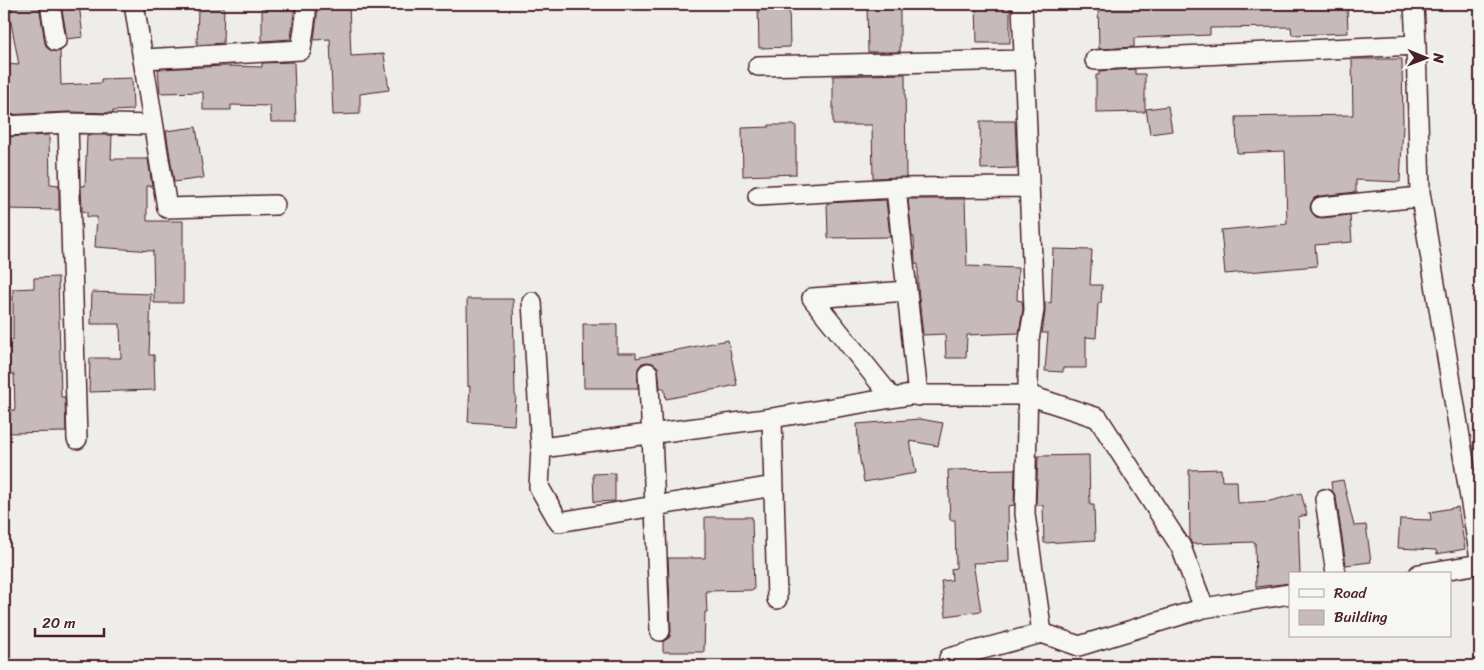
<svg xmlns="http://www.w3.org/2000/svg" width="1484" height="670" font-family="Sriracha,sans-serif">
<rect width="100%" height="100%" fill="#efedea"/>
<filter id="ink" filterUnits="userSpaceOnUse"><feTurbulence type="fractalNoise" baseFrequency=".02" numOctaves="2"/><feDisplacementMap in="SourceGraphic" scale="10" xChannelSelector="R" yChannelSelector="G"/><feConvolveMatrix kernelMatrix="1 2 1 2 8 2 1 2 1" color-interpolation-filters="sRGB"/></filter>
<g filter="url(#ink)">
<path fill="#c6babb" stroke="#4a1f2b" d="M 11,4 L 39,4 L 45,43 L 47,48 L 52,51 L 60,51 L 61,85 L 101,83 L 101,79 L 132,78 L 133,110 L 113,111 L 113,113 L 68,112 L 4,115 L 4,64 L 19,65 L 9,12 L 12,11 Z
M 61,4 L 79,4 L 83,37 L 67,39 Z
M 262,4 L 295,4 L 291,39 L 262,41 Z
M 317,4 L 349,4 L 351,56 L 384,54 L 389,90 L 360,94 L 360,114 L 333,115 L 330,39 L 314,40 L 317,16 Z
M 758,4 L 789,4 L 790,47 L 759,48 Z
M 867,4 L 900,4 L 900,52 L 868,52 Z
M 976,4 L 1010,4 L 1010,43 L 977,43 Z
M 1098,4 L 1347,4 L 1348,33 L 1292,35 L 1291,27 L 1210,28 L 1210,35 L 1134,38 L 1134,47 L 1099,49 Z
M 198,6 L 224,7 L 223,43 L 197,45 Z
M 1352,59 L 1402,59 L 1403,126 L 1400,182 L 1356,180 L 1356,192 L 1320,196 L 1314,198 L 1311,203 L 1310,208 L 1312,213 L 1316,217 L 1322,218 L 1350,215 L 1352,242 L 1315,245 L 1317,266 L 1225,274 L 1221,230 L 1287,224 L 1285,151 L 1237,153 L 1236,117 L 1353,115 Z
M 294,62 L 296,122 L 271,122 L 270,106 L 231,105 L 231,110 L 203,110 L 203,92 L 160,93 L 158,69 L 225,66 L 262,67 L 262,63 Z
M 1135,69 L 1135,74 L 1145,74 L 1145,112 L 1096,113 L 1096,75 L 1099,75 L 1099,71 Z
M 905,74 L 906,177 L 873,178 L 872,125 L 833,125 L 833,76 Z
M 1168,106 L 1172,131 L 1150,134 L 1146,109 Z
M 980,121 L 1015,121 L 1017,168 L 981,169 Z
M 769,125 L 796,125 L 796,174 L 743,176 L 742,128 L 769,127 Z
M 196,127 L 204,178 L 174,182 L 166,131 Z
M 49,135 L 50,184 L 59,185 L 59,210 L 4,209 L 4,178 L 6,178 L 5,137 Z
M 87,135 L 112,135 L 111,159 L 148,159 L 152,186 L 147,186 L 147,221 L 183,221 L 183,303 L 154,303 L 153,251 L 95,247 L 97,217 L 87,217 L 87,212 L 82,211 L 81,186 L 85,186 Z
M 908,199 L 965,199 L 967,266 L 1018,268 L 1017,300 L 1022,301 L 1023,309 L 1019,333 L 967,335 L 966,358 L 946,358 L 945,334 L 923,335 L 918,288 L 918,264 L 915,264 L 914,237 L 912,237 Z
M 886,200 L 890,237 L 828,238 L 827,203 Z
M 1053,249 L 1092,250 L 1090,285 L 1102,285 L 1101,303 L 1098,303 L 1096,338 L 1086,337 L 1086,368 L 1063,368 L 1063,372 L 1045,371 L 1048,333 L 1042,333 L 1045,312 L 1045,302 L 1051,303 Z
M 58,277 L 61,397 L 65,397 L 66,432 L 4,433 L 4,410 L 15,410 L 14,374 L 4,374 L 4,340 L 13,340 L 13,289 L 34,288 L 34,278 Z
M 92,292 L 151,294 L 149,355 L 154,355 L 155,390 L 89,392 L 90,358 L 121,358 L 120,324 L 91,324 Z
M 467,299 L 513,299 L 515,395 L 516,396 L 514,425 L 468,422 L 470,386 L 468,387 Z
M 583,324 L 617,324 L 617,353 L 636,353 L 636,358 L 728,340 L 737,385 L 666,399 L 664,388 L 660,388 L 658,367 L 653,363 L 648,362 L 642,363 L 638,368 L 638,388 L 584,388 Z
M 920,419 L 943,423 L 938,446 L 910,441 L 916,473 L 864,482 L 859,454 L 857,424 Z
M 1089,455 L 1090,505 L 1094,505 L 1095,540 L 1044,543 L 1043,505 L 1036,505 L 1038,456 Z
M 1015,469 L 1014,505 L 1008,506 L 1009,562 L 973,563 L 981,611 L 946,616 L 941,581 L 952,580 L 951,569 L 956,568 L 955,520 L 950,520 L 948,470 Z
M 1221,469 L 1222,481 L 1237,481 L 1238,503 L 1270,501 L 1301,493 L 1307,515 L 1298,517 L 1300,574 L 1290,574 L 1290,583 L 1256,587 L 1255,542 L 1192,544 L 1190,540 L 1189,470 Z
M 615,473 L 615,501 L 594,502 L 593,474 Z
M 1343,480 L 1354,526 L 1366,525 L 1371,562 L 1346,565 L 1336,497 L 1332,490 L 1331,482 Z
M 1458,507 L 1465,549 L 1437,554 L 1436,550 L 1398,548 L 1400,519 L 1431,520 L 1430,512 Z
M 705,517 L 752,517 L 754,590 L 706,591 L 707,612 L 705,612 L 704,652 L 663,652 L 663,641 L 670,637 L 671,631 L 668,558 L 705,558 Z"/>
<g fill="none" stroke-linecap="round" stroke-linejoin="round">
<g stroke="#4a1f2b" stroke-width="22">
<path id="minor" d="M 50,4 L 56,41
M 134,4 L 167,208 L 275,205
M 1022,4 L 1034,310 L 1029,340 L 1025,514 L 1042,633 L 1079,646 L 1204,608 L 1290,594
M 1414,4 L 1416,45
M 144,59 L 301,50 L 306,15 L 306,4
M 1095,60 L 1416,45 L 1420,192 L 1480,559
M 758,66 L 1025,60
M 68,123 L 77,439
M 4,126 L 68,123 L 153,125
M 896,188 L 918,396
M 758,196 L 896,188 L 1028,187
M 1321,207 L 1420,197
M 532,302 L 541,448 L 772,418 L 910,395 L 1028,395 L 1098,418 L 1181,547 L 1204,608
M 648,373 L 652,434 L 660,631
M 892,398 L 812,298 L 907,291
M 772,418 L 777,599
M 541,448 L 539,487 L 559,522 L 774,486
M 1325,499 L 1336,574
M 1419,574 L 1480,564
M 949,658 L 1042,633"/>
</g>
<use href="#minor" stroke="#f6f6f2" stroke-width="19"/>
</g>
</g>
<rect width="1484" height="670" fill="none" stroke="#f6f6f2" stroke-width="20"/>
<rect x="10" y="10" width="1464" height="650" fill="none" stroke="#4a1f2b" stroke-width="2" filter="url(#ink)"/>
<rect x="1289" y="572" width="162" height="65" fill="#f6f6f2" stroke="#b1a0a2"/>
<rect x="1299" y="589" width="25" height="8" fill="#f6f6f2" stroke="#b1a0a2"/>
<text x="1334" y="598" font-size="15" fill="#4a1f2b">Road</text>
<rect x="1299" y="610" width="25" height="15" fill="#c6babb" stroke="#b1a0a2"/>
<text x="1334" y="622" font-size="15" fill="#4a1f2b">Building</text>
<g transform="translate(1426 58) rotate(91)" stroke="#f6f6f2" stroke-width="4" paint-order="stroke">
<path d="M0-4L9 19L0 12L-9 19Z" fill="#4a1f2b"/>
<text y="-8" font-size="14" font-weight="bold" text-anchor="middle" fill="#4a1f2b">N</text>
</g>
<path d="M35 628v8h69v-8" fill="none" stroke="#4a1f2b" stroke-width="2.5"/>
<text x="42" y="628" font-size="15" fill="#4a1f2b" stroke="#f6f6f2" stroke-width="4" paint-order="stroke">20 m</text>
</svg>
